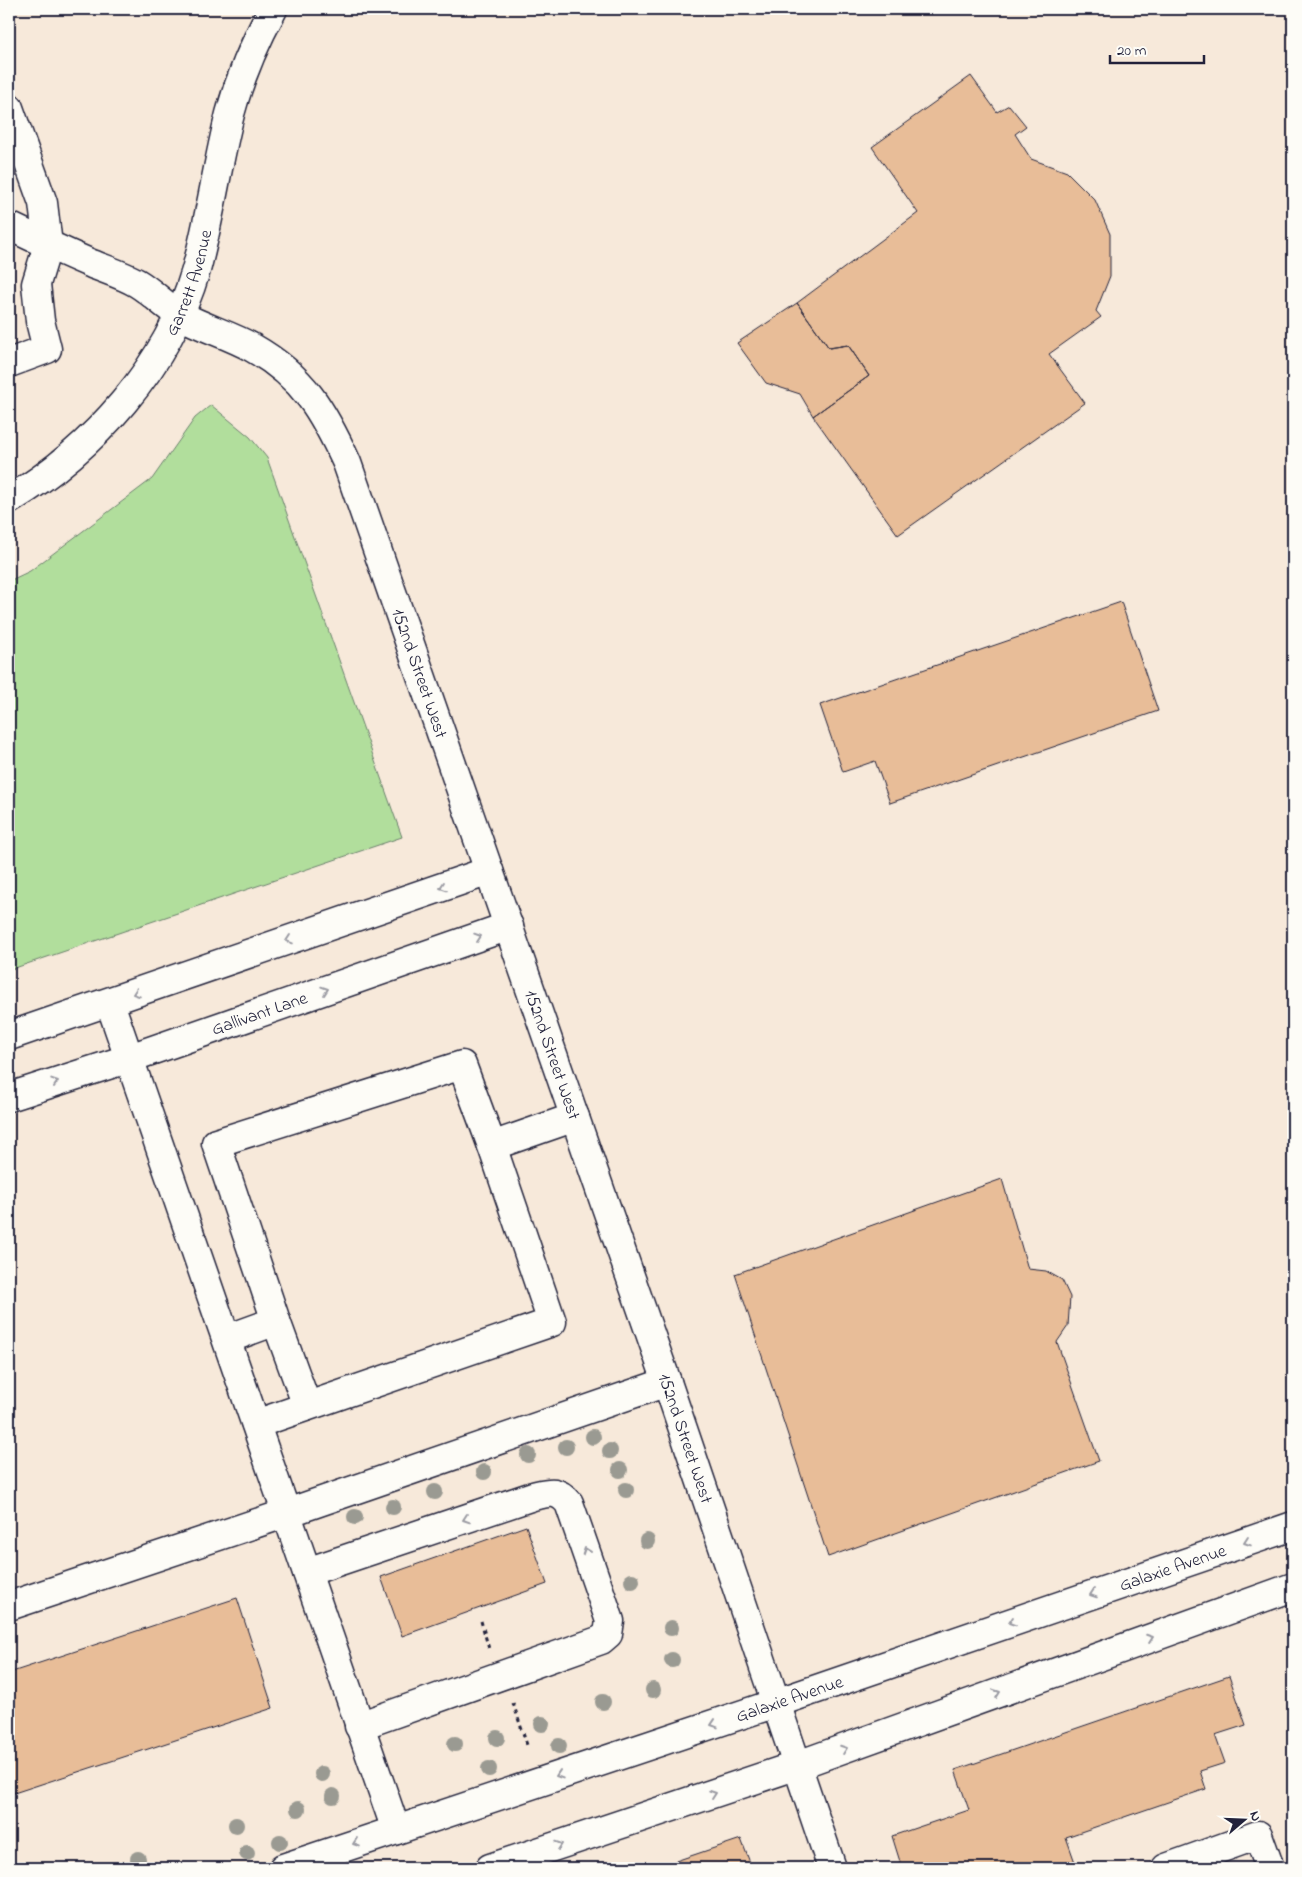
<svg xmlns="http://www.w3.org/2000/svg" width="1302" height="1877" font-family="'Indie Flower',sans-serif">
<rect width="100%" height="100%" fill="#f7e9da"/>
<filter id="ink" filterUnits="userSpaceOnUse"><feTurbulence type="fractalNoise" baseFrequency=".02" numOctaves="2"/><feDisplacementMap in="SourceGraphic" scale="10" xChannelSelector="R" yChannelSelector="G"/><feConvolveMatrix kernelMatrix="1 2 1 2 8 2 1 2 1" color-interpolation-filters="sRGB"/></filter>
<g filter="url(#ink)">
<path fill="#b1de9c" stroke="#6a806c" d="M 211,405 L 250,437 L 267,458 L 402,837 L 9,970 L 9,581 L 30,571 L 152,479 L 195,418 Z"/>
<path fill="#e8bd98" stroke="#22223b" d="M 971,76 L 997,112 L 1009,105 L 1026,126 L 1015,134 L 1031,159 L 1067,172 L 1095,200 L 1110,234 L 1110,276 L 1096,311 L 1101,317 L 1049,354 L 1085,403 L 898,535 L 813,416 L 869,376 L 848,345 L 829,348 L 797,303 L 918,213 L 872,147 Z
M 797,303 L 829,348 L 848,345 L 869,376 L 813,416 L 800,394 L 766,383 L 737,343 Z
M 1121,602 L 1158,711 L 890,803 L 875,761 L 843,772 L 820,705 Z
M 1002,1179 L 1028,1269 L 1046,1271 L 1062,1280 L 1070,1297 L 1068,1326 L 1057,1342 L 1099,1461 L 828,1557 L 735,1274 Z
M 526,1526 L 547,1584 L 402,1636 L 381,1577 Z
M 237,1598 L 273,1708 L 14,1793 L 9,1778 L 9,1673 Z
M 1229,1676 L 1246,1725 L 1215,1735 L 1225,1763 L 1200,1771 L 1206,1789 L 1066,1837 L 1077,1868 L 902,1868 L 892,1836 L 969,1810 L 955,1770 Z
M 741,1839 L 752,1868 L 655,1868 Z"/>
<g fill="none" stroke-linecap="round" stroke-linejoin="round">
<g stroke="#22223b" stroke-width="31">
<g id="minor">
<path d="M 9,108 L 43,203 L 48,245 L 36,284 L 40,321 L 47,349 L 9,363"/>
<path id="s1" d="M 9,226 C 36,239 64,252 92,264 C 107,270 123,275 137,283 C 152,292 165,306 180,315 C 204,328 230,335 253,348 C 304,377 323,411 347,463 L 667,1382 L 832,1868"/>
<path id="s2" d="M 9,500 C 94,449 168,366 196,270 C 210,219 217,165 230,114 C 240,77 255,42 273,9"/>
<path d="M 110,1003 L 396,1830"/>
<path d="M 9,1036 L 489,871"/>
<path id="s3" d="M 9,1097 L 130,1058 L 509,926"/>
<path d="M 276,1321 L 307,1406"/>
<path d="M 227,1339 L 276,1321 L 216,1143 L 462,1065 L 492,1146 L 575,1117"/>
<path d="M 256,1424 L 552,1322 L 492,1146"/>
<path d="M 307,1572 L 533,1496 C 550,1492 557,1489 569,1503 L 610,1621 L 608,1634 L 601,1640 L 359,1726"/>
<path d="M 9,1606 L 287,1513 L 667,1382"/>
<path id="s4" d="M 283,1868 L 776,1703 L 1293,1526"/>
<path d="M 490,1868 L 798,1765 L 1293,1587"/>
<path d="M 1166,1868 L 1258,1835 L 1270,1868"/>
</g>
</g>
<path stroke="#22223b" stroke-width="3" stroke-dasharray="4 4" stroke-linecap="butt" d="M 481,1621 L 489,1649
M 513,1703 L 528,1748"/>
<use href="#minor" stroke="#fdfcf7" stroke-width="28"/>
</g>
<g fill="#9a9a92">
<circle cx="593" cy="1437" r="8"/>
<circle cx="566" cy="1447" r="8"/>
<circle cx="610" cy="1451" r="8"/>
<circle cx="528" cy="1455" r="8"/>
<circle cx="620" cy="1470" r="8"/>
<circle cx="484" cy="1472" r="8"/>
<circle cx="626" cy="1490" r="8"/>
<circle cx="435" cy="1492" r="8"/>
<circle cx="393" cy="1507" r="8"/>
<circle cx="355" cy="1517" r="8"/>
<circle cx="647" cy="1541" r="8"/>
<circle cx="632" cy="1581" r="8"/>
<circle cx="671" cy="1628" r="8"/>
<circle cx="672" cy="1660" r="8"/>
<circle cx="653" cy="1690" r="8"/>
<circle cx="603" cy="1702" r="8"/>
<circle cx="542" cy="1724" r="8"/>
<circle cx="497" cy="1738" r="8"/>
<circle cx="455" cy="1744" r="8"/>
<circle cx="559" cy="1746" r="8"/>
<circle cx="489" cy="1769" r="8"/>
<circle cx="322" cy="1774" r="8"/>
<circle cx="333" cy="1796" r="8"/>
<circle cx="298" cy="1809" r="8"/>
<circle cx="236" cy="1825" r="8"/>
<circle cx="280" cy="1842" r="8"/>
<circle cx="247" cy="1853" r="8"/>
<circle cx="138" cy="1859" r="8"/>
</g>
<defs><path id="oneway-chevron" d="M-2-3.5L2.5 0L-2 3.5" fill="none" stroke-width="1.6" stroke-linecap="round" stroke-linejoin="round" transform="scale(1.25)"/></defs>
<g stroke="#9a9aa2">
<use href="#oneway-chevron" transform="translate(443 887) rotate(161)"/>
<use href="#oneway-chevron" transform="translate(478 937) rotate(-19)"/>
<use href="#oneway-chevron" transform="translate(289 940) rotate(161)"/>
<use href="#oneway-chevron" transform="translate(325 990) rotate(-19)"/>
<use href="#oneway-chevron" transform="translate(136 993) rotate(161)"/>
<use href="#oneway-chevron" transform="translate(55 1082) rotate(-18)"/>
<use href="#oneway-chevron" transform="translate(466 1519) rotate(161)"/>
<use href="#oneway-chevron" transform="translate(1247 1542) rotate(161)"/>
<use href="#oneway-chevron" transform="translate(586 1551) rotate(-109)"/>
<use href="#oneway-chevron" transform="translate(1093 1594) rotate(161)"/>
<use href="#oneway-chevron" transform="translate(1012 1622) rotate(161)"/>
<use href="#oneway-chevron" transform="translate(1150 1638) rotate(-20)"/>
<use href="#oneway-chevron" transform="translate(997 1693) rotate(-20)"/>
<use href="#oneway-chevron" transform="translate(714 1724) rotate(162)"/>
<use href="#oneway-chevron" transform="translate(844 1749) rotate(-20)"/>
<use href="#oneway-chevron" transform="translate(559 1775) rotate(162)"/>
<use href="#oneway-chevron" transform="translate(713 1794) rotate(-19)"/>
<use href="#oneway-chevron" transform="translate(356 1843) rotate(161)"/>
<use href="#oneway-chevron" transform="translate(559 1845) rotate(-19)"/>
</g>
</g>
<g text-anchor="middle" stroke-width="4" stroke-linejoin="round" paint-order="stroke">
<g font-size="18" fill="#22223b" stroke="#fdfcf7">
<text dy="6" stroke="none"><textPath href="#s2" startOffset="289">Garrett Avenue</textPath></text>
<text dy="6" stroke="none"><textPath href="#s1" startOffset="648">152nd Street West</textPath></text>
<text dy="6" stroke="none"><textPath href="#s3" startOffset="264">Gallivant Lane</textPath></text>
<text dy="6" stroke="none"><textPath href="#s1" startOffset="1052">152nd Street West</textPath></text>
<text dy="6" stroke="none"><textPath href="#s1" startOffset="1458">152nd Street West</textPath></text>
<text dy="6" stroke="none"><textPath href="#s4" startOffset="939">Galaxie Avenue</textPath></text>
<text dy="6" stroke="none"><textPath href="#s4" startOffset="534">Galaxie Avenue</textPath></text>
</g>
</g>
<rect width="1302" height="1877" fill="none" stroke="#fdfcf7" stroke-width="30"/>
<rect x="15" y="15" width="1272" height="1847" fill="none" stroke="#22223b" stroke-width="2" filter="url(#ink)"/>
<g transform="translate(1244 1820) rotate(71)" stroke="#fdfcf7" stroke-width="4" paint-order="stroke">
<path d="M0-4L9 19L0 12L-9 19Z" fill="#22223b"/>
<text y="-8" font-size="14" font-weight="bold" text-anchor="middle" fill="#22223b">N</text>
</g>
<path d="M1110 55v8h94v-8" fill="none" stroke="#22223b" stroke-width="2.5"/>
<text x="1117" y="55" font-size="15" fill="#22223b" stroke="#fdfcf7" stroke-width="4" paint-order="stroke">20 m</text>
</svg>
